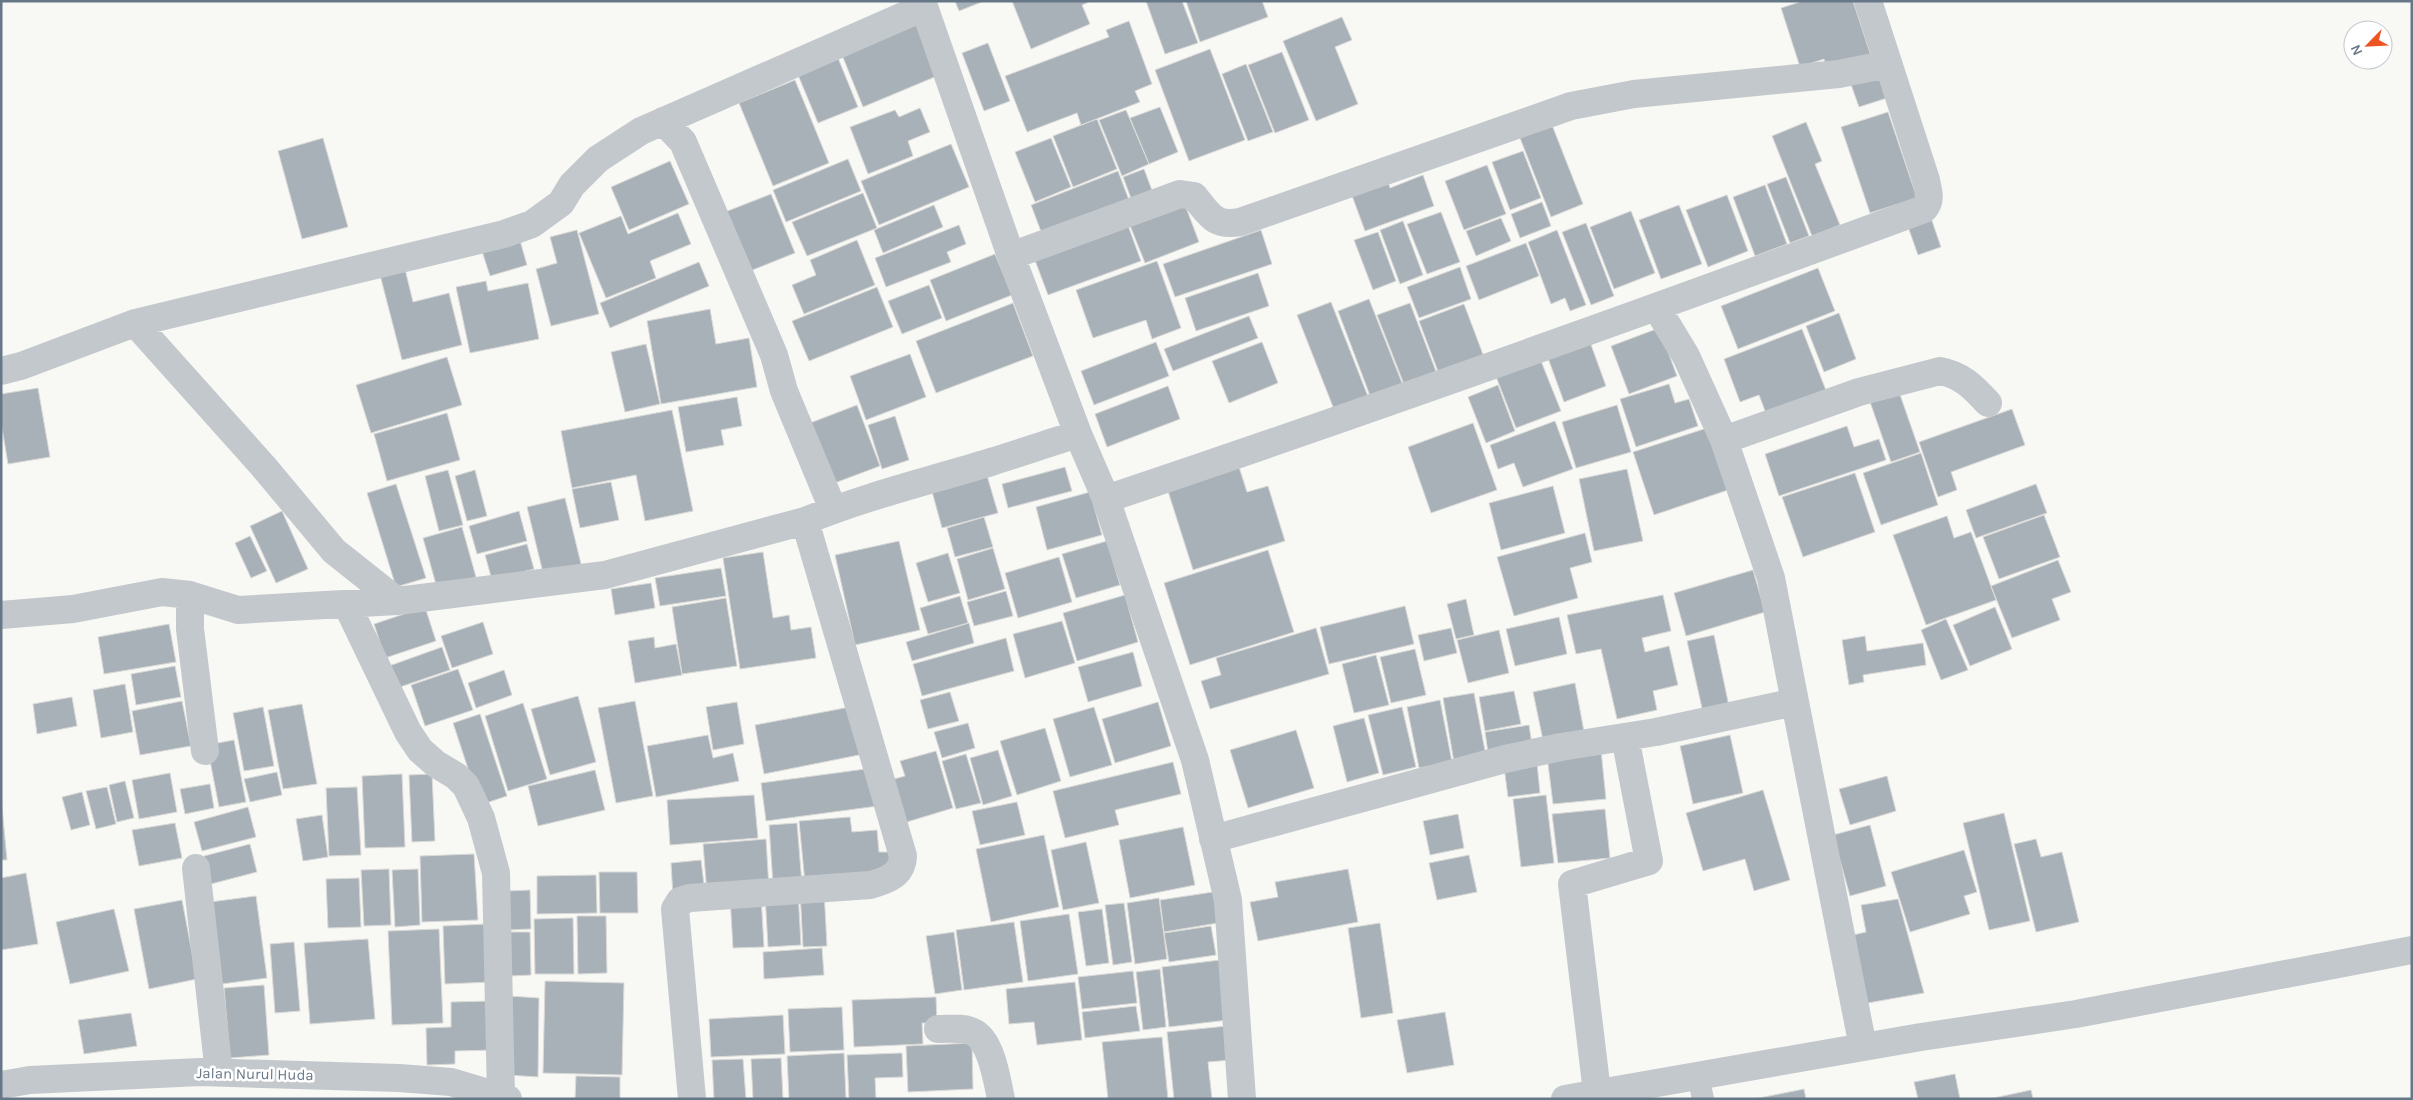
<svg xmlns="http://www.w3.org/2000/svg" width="2413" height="1100" font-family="Karla,sans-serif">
<rect width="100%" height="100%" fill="#f8f8f5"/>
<path fill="#a8b1b8" stroke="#dadad8" d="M 955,1 L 984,1 L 959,11 Z
M 1012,1 L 1091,1 L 1082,5 L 1090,24 L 1031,49 Z
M 1146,1 L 1182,1 L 1198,43 L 1165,54 Z
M 1186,1 L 1262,1 L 1268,17 L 1200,42 Z
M 1803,1 L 1853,1 L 1871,56 L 1827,70 L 1824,59 L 1800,67 L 1781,8 Z
M 1342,17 L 1352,40 L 1335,47 L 1358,104 L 1316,121 L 1283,41 Z
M 1129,21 L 1152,84 L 1135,91 L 1140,102 L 1081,125 L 1077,113 L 1027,132 L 1005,76 L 1109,37 L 1106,30 Z
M 916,25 L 937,76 L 863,107 L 842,55 Z
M 988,43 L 1010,101 L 984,111 L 962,53 Z
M 1210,49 L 1245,140 L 1189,161 L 1155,70 Z
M 1282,52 L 1309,120 L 1275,133 L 1248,65 Z
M 838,58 L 858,107 L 818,123 L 798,75 Z
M 1246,64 L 1273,132 L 1248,141 L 1222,74 Z
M 1878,69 L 1887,98 L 1859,107 L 1849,79 Z
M 795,80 L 829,163 L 773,186 L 739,103 Z
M 1160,107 L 1178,152 L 1149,164 L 1130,118 Z
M 920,108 L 930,132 L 908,141 L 913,156 L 868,174 L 850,127 L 895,110 L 899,117 Z
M 1126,110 L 1149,164 L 1122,176 L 1099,120 Z
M 1888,112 L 1917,198 L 1870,213 L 1841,127 Z
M 1097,119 L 1117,169 L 1073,187 L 1053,136 Z
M 1806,122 L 1822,161 L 1815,164 L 1840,225 L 1812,236 L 1772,136 Z
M 1552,125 L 1583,204 L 1551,217 L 1520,138 Z
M 323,138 L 348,227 L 302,239 L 278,151 Z
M 1051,138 L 1071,187 L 1035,202 L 1015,152 Z
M 951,144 L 969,187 L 879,225 L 861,181 Z
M 1523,151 L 1541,198 L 1510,210 L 1492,162 Z
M 848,159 L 861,191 L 786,222 L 773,190 Z
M 670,161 L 689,204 L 629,230 L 611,187 Z
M 1487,165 L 1506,214 L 1464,230 L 1445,181 Z
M 1144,169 L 1153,193 L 1132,201 L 1123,177 Z
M 1118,171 L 1129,200 L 1042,234 L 1031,205 Z
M 1423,175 L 1434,206 L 1365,231 L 1351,193 L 1387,179 L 1390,188 Z
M 1786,177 L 1809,236 L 1790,243 L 1767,184 Z
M 1765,185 L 1787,244 L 1755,256 L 1733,197 Z
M 863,193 L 877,228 L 807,256 L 792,222 Z
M 771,194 L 795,253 L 750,271 L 725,212 Z
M 1727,195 L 1748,251 L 1708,267 L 1686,210 Z
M 1184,202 L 1199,242 L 1145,263 L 1129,223 Z
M 1542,202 L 1551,226 L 1520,238 L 1511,214 Z
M 934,205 L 943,227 L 883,253 L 874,230 Z
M 1679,205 L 1702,264 L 1661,279 L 1639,220 Z
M 1631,211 L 1655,273 L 1614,289 L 1590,227 Z
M 1441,212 L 1460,262 L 1427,274 L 1407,224 Z
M 678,213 L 691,244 L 650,261 L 656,278 L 606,298 L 579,233 L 621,216 L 628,234 Z
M 1930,215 L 1941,247 L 1918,255 L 1907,224 Z
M 1501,218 L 1511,241 L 1476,256 L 1466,231 Z
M 1126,220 L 1141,261 L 1048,295 L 1033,255 Z
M 1403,221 L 1423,275 L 1400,284 L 1380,230 Z
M 1586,223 L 1614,296 L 1591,305 L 1562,232 Z
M 959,225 L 966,244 L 947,252 L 951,262 L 886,287 L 875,258 Z
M 577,230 L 599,314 L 551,326 L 536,269 L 557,263 L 550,237 Z
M 1261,230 L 1272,264 L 1175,297 L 1163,264 Z
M 1557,230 L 1586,305 L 1570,311 L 1565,298 L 1551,304 L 1528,242 Z
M 1378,232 L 1396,281 L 1373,290 L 1354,240 Z
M 519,237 L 527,265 L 490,276 L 481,248 Z
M 857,240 L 875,285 L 804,314 L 792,285 L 816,275 L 810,260 Z
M 1526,243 L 1539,276 L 1479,300 L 1466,266 Z
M 995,254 L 1012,295 L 946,321 L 930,280 Z
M 1157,261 L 1181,328 L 1152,339 L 1146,320 L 1093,338 L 1076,290 Z
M 699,262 L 709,286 L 610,328 L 600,303 Z
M 404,265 L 413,302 L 449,293 L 462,345 L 402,360 L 379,271 Z
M 1460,267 L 1471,299 L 1419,318 L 1407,287 Z
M 1818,268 L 1835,311 L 1738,349 L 1721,306 Z
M 1258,273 L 1269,306 L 1196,331 L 1185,298 Z
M 486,281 L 488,291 L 528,283 L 539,339 L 470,353 L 456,287 Z
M 929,285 L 942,318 L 902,334 L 888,301 Z
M 877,287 L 893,327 L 809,361 L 792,321 Z
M 1369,299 L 1404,388 L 1372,401 L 1338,311 Z
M 1331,302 L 1369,399 L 1335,412 L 1297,315 Z
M 1013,303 L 1033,356 L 936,393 L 916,341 Z
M 1410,303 L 1437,374 L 1405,387 L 1377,315 Z
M 1464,304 L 1484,357 L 1439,374 L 1419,321 Z
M 710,309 L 716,344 L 749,338 L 757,387 L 661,404 L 647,321 Z
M 1839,313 L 1856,359 L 1824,372 L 1806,326 Z
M 1249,316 L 1258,338 L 1173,371 L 1164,349 Z
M 1659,328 L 1677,376 L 1629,394 L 1611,346 Z
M 1802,329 L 1827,393 L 1767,416 L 1759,395 L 1740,402 L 1724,359 Z
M 1156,342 L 1169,376 L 1094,405 L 1081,371 Z
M 1262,342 L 1278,383 L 1229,403 L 1212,361 Z
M 1590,342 L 1606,386 L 1564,402 L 1548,358 Z
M 646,344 L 660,404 L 625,412 L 611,352 Z
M 910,354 L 926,397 L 866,420 L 850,376 Z
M 1539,356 L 1561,411 L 1516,428 L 1495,374 Z
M 447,357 L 462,405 L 371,433 L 356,385 Z
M 1669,384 L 1675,403 L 1689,399 L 1698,426 L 1636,447 L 1620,399 Z
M 1498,385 L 1515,431 L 1486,443 L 1468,397 Z
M 1168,386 L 1180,419 L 1107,447 L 1095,414 Z
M 38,388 L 50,457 L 8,464 L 1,422 L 1,394 Z
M 1898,389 L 1920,452 L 1891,462 L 1869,399 Z
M 737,397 L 742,426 L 721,430 L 724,445 L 686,452 L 678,407 Z
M 857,405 L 880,466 L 832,484 L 810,423 Z
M 1617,405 L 1631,452 L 1576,468 L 1562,422 Z
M 2012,409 L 2025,445 L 1951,472 L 1957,490 L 1938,497 L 1919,442 Z
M 672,410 L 693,511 L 645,521 L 636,475 L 572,488 L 561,431 Z
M 447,413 L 460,460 L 387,481 L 374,434 Z
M 895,416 L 909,460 L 882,469 L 868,425 Z
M 1555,421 L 1573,469 L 1523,487 L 1514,463 L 1498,469 L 1490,445 Z
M 1473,423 L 1497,490 L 1431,513 L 1408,447 Z
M 1847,426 L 1854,447 L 1879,439 L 1886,460 L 1779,496 L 1765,454 Z
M 1707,428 L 1728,490 L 1654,515 L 1633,452 Z
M 1921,453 L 1938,505 L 1881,525 L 1863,473 Z
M 1065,467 L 1072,491 L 1008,508 L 1002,484 Z
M 1239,467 L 1247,492 L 1268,486 L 1285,541 L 1193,570 L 1167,488 Z
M 1627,469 L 1643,541 L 1594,551 L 1579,479 Z
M 448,470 L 463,525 L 439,531 L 425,476 Z
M 475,470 L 487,516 L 467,521 L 455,476 Z
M 986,472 L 998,513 L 942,528 L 931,488 Z
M 1855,473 L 1875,532 L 1803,557 L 1782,497 Z
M 611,482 L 619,520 L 580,528 L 572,489 Z
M 396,484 L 426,578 L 396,587 L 367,493 Z
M 2036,484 L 2047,513 L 1976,538 L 1966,510 Z
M 1553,486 L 1565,533 L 1501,550 L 1489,503 Z
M 1090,492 L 1102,535 L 1047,550 L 1036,507 Z
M 565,498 L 582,568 L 544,577 L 527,507 Z
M 282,511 L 308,569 L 276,583 L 250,526 Z
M 519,511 L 527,541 L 477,554 L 469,526 Z
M 2044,515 L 2060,557 L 1999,579 L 1983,537 Z
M 1947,516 L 1954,538 L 1971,532 L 1996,600 L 1926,625 L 1893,535 Z
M 984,517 L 993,547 L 955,557 L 947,528 Z
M 462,527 L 476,577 L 437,588 L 423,538 Z
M 1585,533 L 1592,562 L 1570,568 L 1578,598 L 1514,616 L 1497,557 Z
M 250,536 L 267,571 L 251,578 L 235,543 Z
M 899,541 L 920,630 L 855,645 L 835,555 Z
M 1107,541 L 1120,585 L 1076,598 L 1062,554 Z
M 527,544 L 534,569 L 492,580 L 485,555 Z
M 993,548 L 1005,589 L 968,600 L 957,559 Z
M 1268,550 L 1294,632 L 1190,665 L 1164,583 Z
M 763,552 L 773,618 L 789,615 L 791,630 L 811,627 L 816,658 L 740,669 L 723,558 Z
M 948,553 L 960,593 L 928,602 L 916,563 Z
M 1059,557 L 1072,602 L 1018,618 L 1005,573 Z
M 2058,560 L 2071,592 L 2052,599 L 2060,620 L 2012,638 L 1991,586 Z
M 721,568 L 726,596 L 660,606 L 655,578 Z
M 1753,570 L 1765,612 L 1686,636 L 1674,593 Z
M 651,583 L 655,608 L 615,615 L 611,589 Z
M 1006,591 L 1013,616 L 974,626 L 967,602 Z
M 1125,595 L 1138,642 L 1077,661 L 1063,613 Z
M 1663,595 L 1671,631 L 1642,638 L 1645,652 L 1669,646 L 1678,685 L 1653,691 L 1657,710 L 1617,719 L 1601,649 L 1576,654 L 1567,615 Z
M 960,596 L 968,623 L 928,634 L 920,608 Z
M 726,598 L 737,666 L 682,674 L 672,607 Z
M 1466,599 L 1474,635 L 1456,639 L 1447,604 Z
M 1405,606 L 1414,644 L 1329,664 L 1320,627 Z
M 425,607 L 436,641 L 385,658 L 374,624 Z
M 1995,607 L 2012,649 L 1970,666 L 1953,625 Z
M 1559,617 L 1567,654 L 1515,666 L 1506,629 Z
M 1946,619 L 1968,670 L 1941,680 L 1921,630 Z
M 1062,621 L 1075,663 L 1025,678 L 1013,634 Z
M 483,622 L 493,654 L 452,668 L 441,636 Z
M 969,623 L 974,643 L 912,661 L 906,642 Z
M 169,624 L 176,662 L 104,674 L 98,637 Z
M 1316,628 L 1329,674 L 1210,709 L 1201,681 L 1221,675 L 1216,658 Z
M 1451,628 L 1457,653 L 1424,661 L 1418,635 Z
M 1499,630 L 1509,673 L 1468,683 L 1457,640 Z
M 1714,635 L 1730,711 L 1704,717 L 1687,641 Z
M 1865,636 L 1867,651 L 1923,643 L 1926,665 L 1863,675 L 1864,682 L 1849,685 L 1842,640 Z
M 654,637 L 655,648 L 676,644 L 682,675 L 635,683 L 628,641 Z
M 1006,638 L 1014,671 L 922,696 L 913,664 Z
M 442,647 L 450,670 L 397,688 L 389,666 Z
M 1415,649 L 1426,695 L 1391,703 L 1380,657 Z
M 1133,652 L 1142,686 L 1088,702 L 1078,667 Z
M 1376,655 L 1389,705 L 1354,713 L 1342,664 Z
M 175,666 L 181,697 L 136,705 L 131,674 Z
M 458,669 L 473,710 L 425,726 L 411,685 Z
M 504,670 L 512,695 L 476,708 L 468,683 Z
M 1575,683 L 1585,737 L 1544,745 L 1533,692 Z
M 125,684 L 133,732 L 101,738 L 93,690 Z
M 1514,691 L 1521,724 L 1485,731 L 1479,697 Z
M 950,692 L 959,721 L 928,729 L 920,700 Z
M 1474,693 L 1486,756 L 1454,762 L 1443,698 Z
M 578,696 L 596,762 L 550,775 L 531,709 Z
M 72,697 L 77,726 L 37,734 L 33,704 Z
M 1440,700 L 1452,762 L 1419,768 L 1407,707 Z
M 182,701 L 191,746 L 140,755 L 132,711 Z
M 635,701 L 653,796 L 616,803 L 598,708 Z
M 737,702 L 744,744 L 713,750 L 706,707 Z
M 1158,702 L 1171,746 L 1115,763 L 1102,719 Z
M 523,703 L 547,779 L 508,791 L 485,716 Z
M 302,704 L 317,784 L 283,789 L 268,710 Z
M 855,706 L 864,754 L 764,774 L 755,725 Z
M 263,707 L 274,766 L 244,771 L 233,713 Z
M 1094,707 L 1112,765 L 1070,777 L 1053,719 Z
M 1402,707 L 1416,767 L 1383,775 L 1368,715 Z
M 480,714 L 507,796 L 480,805 L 453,723 Z
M 1364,718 L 1379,773 L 1347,782 L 1333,726 Z
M 968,723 L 975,748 L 942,758 L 934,732 Z
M 1529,725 L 1533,751 L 1489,759 L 1485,732 Z
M 1045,728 L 1061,781 L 1017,795 L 1000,741 Z
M 1296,730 L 1314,788 L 1248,808 L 1230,750 Z
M 708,735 L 713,758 L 733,753 L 739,781 L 656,797 L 647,746 Z
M 1730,735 L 1743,793 L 1693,804 L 1680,746 Z
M 234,740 L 246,802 L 219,807 L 207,745 Z
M 998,750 L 1012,796 L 983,805 L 970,758 Z
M 1601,750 L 1606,799 L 1553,804 L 1547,756 Z
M 936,751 L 953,808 L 897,825 L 883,782 L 905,776 L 900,761 Z
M 966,754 L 981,803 L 956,809 L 942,761 Z
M 1173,762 L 1181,794 L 1115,810 L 1119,825 L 1065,838 L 1053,791 Z
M 1537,763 L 1540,793 L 1508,797 L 1504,767 Z
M 873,768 L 878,806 L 766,821 L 761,783 Z
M 595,770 L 605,810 L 538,826 L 528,786 Z
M 277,772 L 282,795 L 250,802 L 244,779 Z
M 170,773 L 177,812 L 139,819 L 132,780 Z
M 402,774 L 405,847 L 365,848 L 362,776 Z
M 432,774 L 435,841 L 412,842 L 409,775 Z
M 1887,776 L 1896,811 L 1850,825 L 1839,789 Z
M 125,781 L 134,818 L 117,822 L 109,785 Z
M 210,784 L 214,808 L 185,814 L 180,789 Z
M 107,787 L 116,824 L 96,829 L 86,791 Z
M 357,787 L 361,855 L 329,856 L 326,788 Z
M 1763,790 L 1790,880 L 1754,891 L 1745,859 L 1703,871 L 1686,813 Z
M 82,792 L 90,825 L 71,830 L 62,797 Z
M 754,795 L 758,838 L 670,845 L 667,800 Z
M 1546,795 L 1554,863 L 1521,867 L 1513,799 Z
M 1,797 L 7,860 L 1,860 Z
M 1017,802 L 1025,835 L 980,845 L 972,811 Z
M 248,807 L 256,837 L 202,851 L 194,822 Z
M 1605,809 L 1610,858 L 1558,863 L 1552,814 Z
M 2004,813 L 2030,921 L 1989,930 L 1963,823 Z
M 1458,814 L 1464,848 L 1430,855 L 1423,821 Z
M 322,815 L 328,857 L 303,861 L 296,819 Z
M 850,817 L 852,832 L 877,830 L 879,852 L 889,852 L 891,875 L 805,883 L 799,821 Z
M 175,823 L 182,858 L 139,866 L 132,830 Z
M 797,823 L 802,884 L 773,885 L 769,825 Z
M 1870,825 L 1886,886 L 1850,896 L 1833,835 Z
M 1183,827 L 1195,885 L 1130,898 L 1119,840 Z
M 1044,835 L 1059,907 L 991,922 L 976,849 Z
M 766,839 L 769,888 L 707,893 L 703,844 Z
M 2036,839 L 2041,857 L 2062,852 L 2079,922 L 2036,932 L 2014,844 Z
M 1086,842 L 1099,903 L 1063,910 L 1051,850 Z
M 250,844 L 257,872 L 211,884 L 204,856 Z
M 1964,850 L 1977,892 L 1964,896 L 1970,914 L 1910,932 L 1891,872 Z
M 474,854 L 478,920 L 422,922 L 420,856 Z
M 1469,855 L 1477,892 L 1437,900 L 1429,863 Z
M 701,860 L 705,893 L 673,896 L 671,863 Z
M 389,869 L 391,925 L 364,926 L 361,870 Z
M 418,869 L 420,925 L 395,927 L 392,870 Z
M 1348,869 L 1358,922 L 1258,941 L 1250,902 L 1278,897 L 1275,882 Z
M 599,872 L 637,872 L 638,913 L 600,913 Z
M 26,873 L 38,944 L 1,950 L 1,878 Z
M 596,875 L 597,913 L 537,914 L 537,876 Z
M 359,878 L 361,927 L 328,928 L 326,879 Z
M 530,890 L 531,929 L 508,930 L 507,891 Z
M 824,890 L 827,946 L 803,947 L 800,891 Z
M 798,892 L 801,945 L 768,947 L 765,894 Z
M 1213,892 L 1218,923 L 1164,932 L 1160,900 Z
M 761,895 L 764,947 L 733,948 L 730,897 Z
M 256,896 L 267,978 L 222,984 L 210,902 Z
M 1159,898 L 1167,959 L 1135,964 L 1127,903 Z
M 1898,899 L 1924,993 L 1862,1004 L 1844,937 L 1866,932 L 1861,905 Z
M 182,900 L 197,979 L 149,989 L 134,909 Z
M 1124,903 L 1132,962 L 1113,965 L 1105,905 Z
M 114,909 L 129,971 L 70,984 L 56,922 Z
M 1102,909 L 1109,963 L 1086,966 L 1078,912 Z
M 1069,914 L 1078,974 L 1028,981 L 1020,921 Z
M 577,916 L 606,916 L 607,973 L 578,974 Z
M 573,918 L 574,974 L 535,974 L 534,919 Z
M 1014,922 L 1023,982 L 964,990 L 956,930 Z
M 1380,923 L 1393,1013 L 1361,1018 L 1348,928 Z
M 488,924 L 491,982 L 445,984 L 443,926 Z
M 1211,926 L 1216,955 L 1169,962 L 1164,933 Z
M 439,929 L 443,1023 L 392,1025 L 388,931 Z
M 509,932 L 530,932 L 531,975 L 510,976 Z
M 954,932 L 962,990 L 935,994 L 926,936 Z
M 368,939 L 375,1019 L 310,1024 L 304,943 Z
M 294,942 L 300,1011 L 275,1013 L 270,944 Z
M 822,948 L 824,975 L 764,979 L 763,952 Z
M 1220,960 L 1228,1020 L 1169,1027 L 1162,967 Z
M 1160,969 L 1166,1027 L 1143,1030 L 1136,972 Z
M 1133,971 L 1137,1003 L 1082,1009 L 1078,977 Z
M 545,981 L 624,983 L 622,1075 L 543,1073 Z
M 1075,982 L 1082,1040 L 1037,1045 L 1034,1022 L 1009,1024 L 1006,989 Z
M 264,985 L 269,1055 L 230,1058 L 224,988 Z
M 509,996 L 539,998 L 538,1077 L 507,1075 Z
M 936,997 L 937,1023 L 922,1023 L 923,1044 L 854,1047 L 852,1000 Z
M 491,1001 L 493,1050 L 455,1051 L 455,1064 L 427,1065 L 426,1028 L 451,1027 L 451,1002 Z
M 1136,1006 L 1140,1031 L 1085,1038 L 1082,1012 Z
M 842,1007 L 844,1050 L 790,1052 L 788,1009 Z
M 1445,1012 L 1454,1065 L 1407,1073 L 1397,1020 Z
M 131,1013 L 137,1046 L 84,1054 L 78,1020 Z
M 783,1015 L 785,1054 L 711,1057 L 709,1019 Z
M 1227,1026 L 1231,1060 L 1208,1062 L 1212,1099 L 1174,1099 L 1167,1032 Z
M 1162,1037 L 1168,1099 L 1108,1099 L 1102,1042 Z
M 972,1043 L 973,1089 L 908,1092 L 906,1046 Z
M 844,1053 L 846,1099 L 789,1099 L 787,1056 Z
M 902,1053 L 903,1077 L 875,1078 L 876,1099 L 849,1099 L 847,1055 Z
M 781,1058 L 783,1099 L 753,1099 L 751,1059 Z
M 743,1059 L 746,1099 L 714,1099 L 712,1060 Z
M 1955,1074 L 1960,1099 L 1918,1099 L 1914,1082 Z
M 576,1076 L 620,1077 L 620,1099 L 575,1099 Z
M 1804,1089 L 1806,1099 L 1754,1099 Z
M 2031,1090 L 2033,1099 L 1989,1099 Z"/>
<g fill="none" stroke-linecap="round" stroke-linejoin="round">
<path stroke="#c3c8cc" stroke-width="22" d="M 1698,1075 L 1703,1099"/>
<path stroke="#c3c8cc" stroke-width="28" d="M 922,1 L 1011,256 L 1078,434 L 1106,499 L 1195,760 L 1228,900 L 1242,1099
M 663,121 L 683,142 L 774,355 L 784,391 L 833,509
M 1011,256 L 1180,194 L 1194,196 C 1209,214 1214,227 1240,222 L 1571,106 L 1634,94 L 1839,74 L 1888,64
M 1657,308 L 1686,356 L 1724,440 L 1859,392 L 1940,371 C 1962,375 1973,387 1988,403
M 135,323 L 263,466 L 334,551 L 397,601
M 1,371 L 21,366 L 135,323 L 504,234 L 532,224 L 561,203 L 572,185 L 598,159 L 641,131 L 924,7
M 1106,499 C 1381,407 1653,309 1924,209 C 1932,200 1928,191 1926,180 L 1868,1
M 190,595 L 190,629 L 205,751
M 347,605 L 408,732 L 420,750 L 436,764 L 456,776 L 466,786 L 481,818 L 496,873 L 501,1096
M 1,615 L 73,609 L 162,592 L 190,595 L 238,610 L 397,601 L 605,575 L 805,521 C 866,496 929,481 991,462 C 1020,453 1049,443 1078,434
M 1795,702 L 1863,1047
M 1213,839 L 1505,759 L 1561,747 L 1656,732 L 1795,702 L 1771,578 L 1724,440
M 196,868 L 219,1073
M 938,1029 C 950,1029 963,1027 973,1032 C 992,1041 997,1081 1001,1099
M 1,1085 L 30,1080 L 200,1072 L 399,1078 L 451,1082 L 508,1099
M 1597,1092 L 1572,884 L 1649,861 L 1625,737
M 692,1099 L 675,909 L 680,901 L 690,898 L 870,885 C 888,880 902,875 903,856 L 805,521
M 1565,1099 L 1921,1037 L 2076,1014 L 2412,950"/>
</g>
<g text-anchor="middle" stroke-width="5" stroke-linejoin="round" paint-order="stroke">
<g font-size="15" fill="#667888" stroke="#fff">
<text transform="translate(255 1074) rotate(1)" y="5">Jalan Nurul Huda</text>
</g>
</g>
<rect width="2413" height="1100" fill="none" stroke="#667888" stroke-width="5"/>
<g transform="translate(2368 45) rotate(246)"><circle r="24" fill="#ffffff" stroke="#c2c9cf"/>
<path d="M0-4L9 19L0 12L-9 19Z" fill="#ec5422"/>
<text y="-8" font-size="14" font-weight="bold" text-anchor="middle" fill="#667888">N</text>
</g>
</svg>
